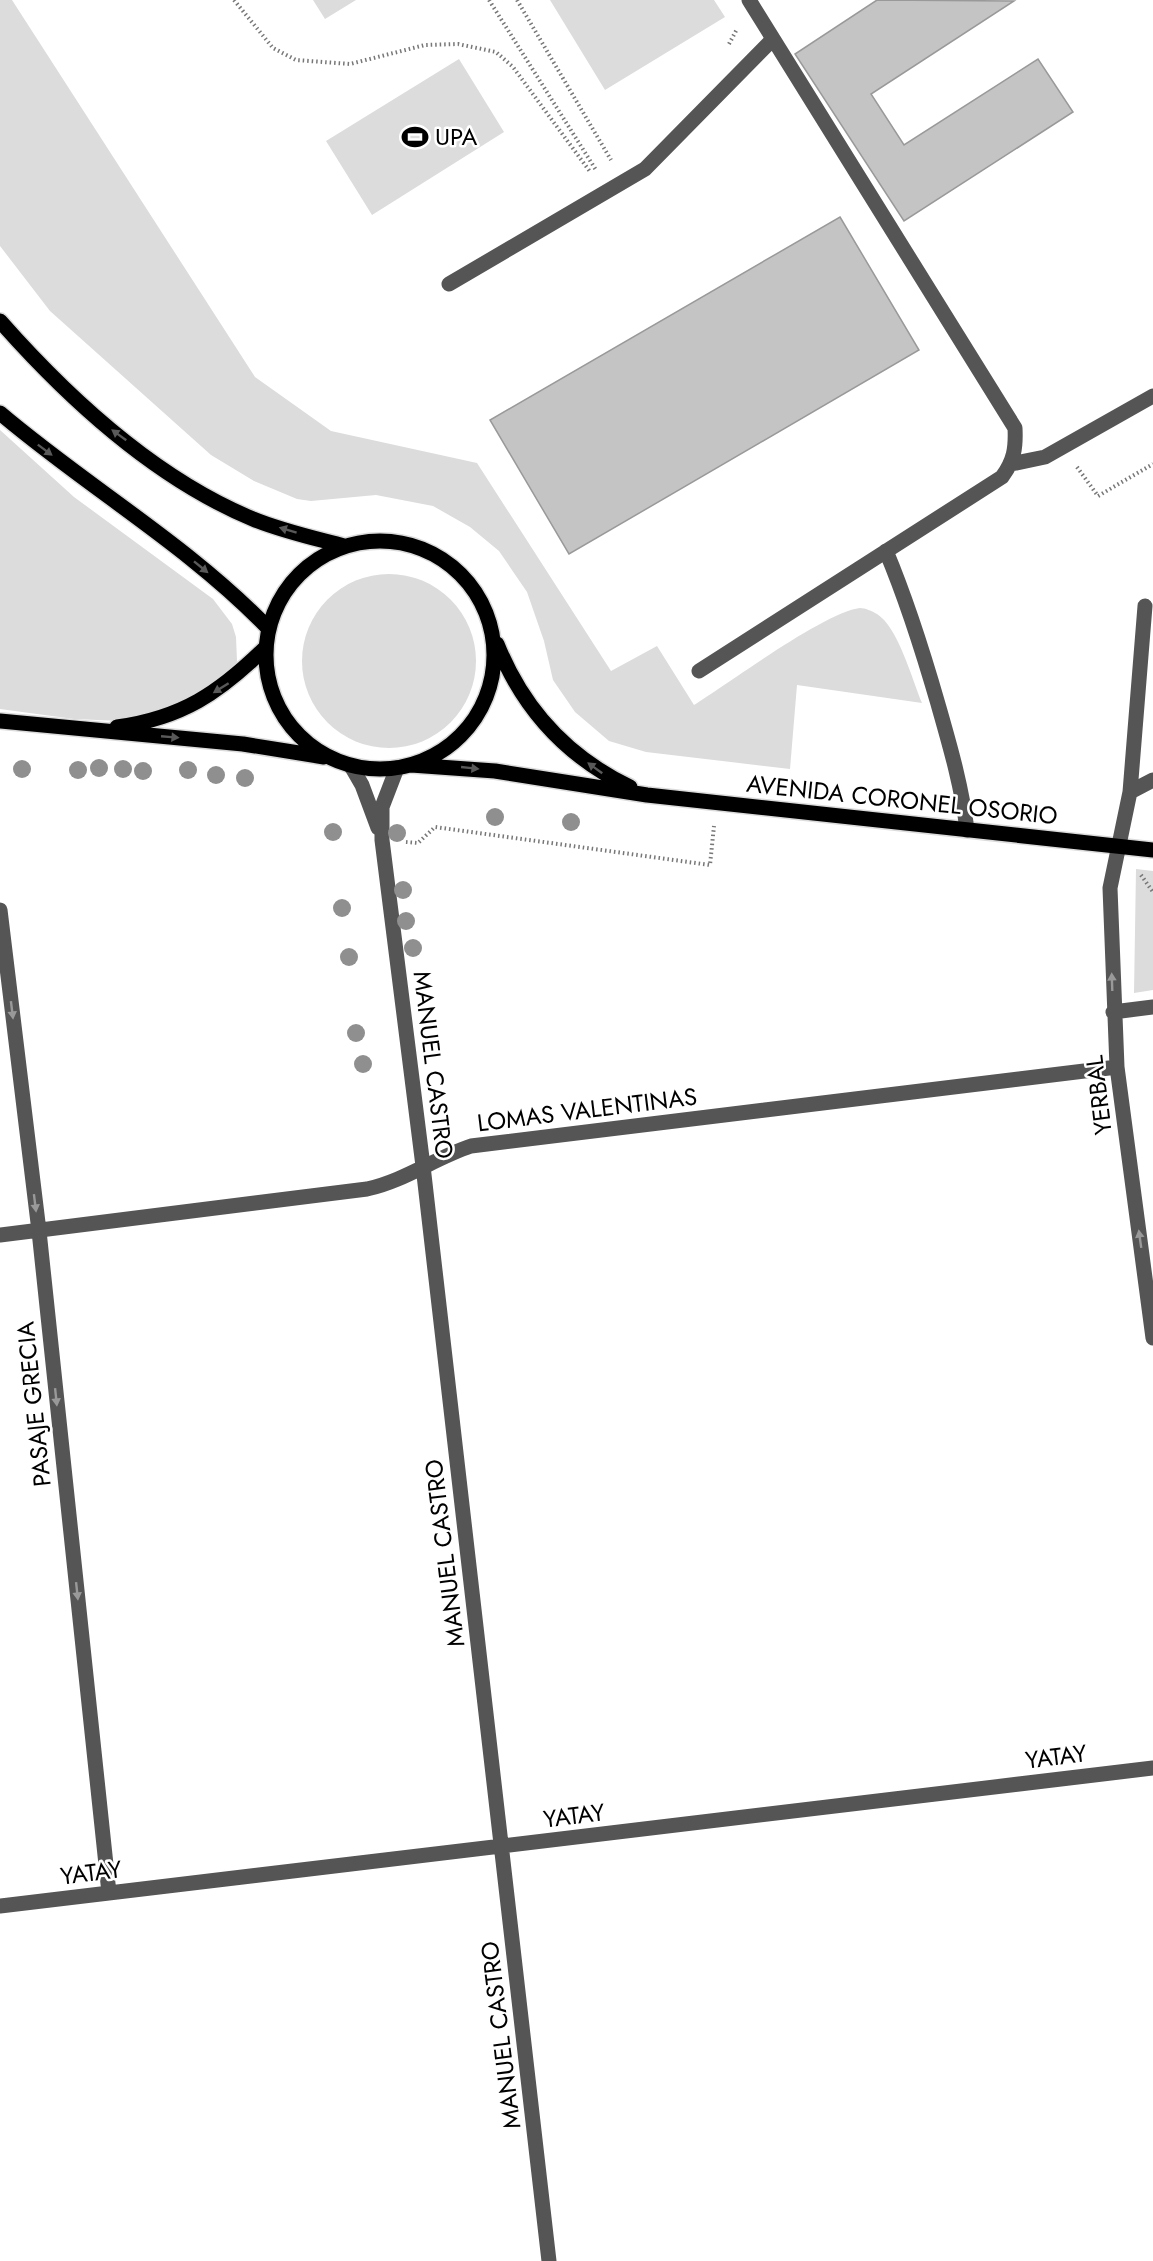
<svg xmlns="http://www.w3.org/2000/svg" width="1153" height="2261" font-family="Jost,sans-serif">
<rect width="100%" height="100%" fill="#fff"/>
<path fill="#dcdcdc" d="M 0,0 L 12,0 L 255,377 L 331,431 L 477,463 L 611,671 L 657,646 L 694,705 C 729,683 825,612 860,608 C 865,608 872,611 877,614 C 898,627 912,679 922,703 L 797,685 L 790,769 L 646,752 L 609,741 L 575,712 L 553,680 L 544,641 L 527,592 L 499,551 L 470,527 L 433,506 L 376,495 L 311,501 L 297,499 L 254,481 L 211,455 L 50,311 L 0,246 Z
M 313,0 L 356,0 L 325,19 Z
M 550,0 L 714,0 L 725,17 L 605,90 Z
M 459,59 L 504,132 L 372,215 L 326,141 Z
M 0,430 L 74,497 L 213,599 L 232,624 L 236,637 L 237,661 L 234,669 L 188,703 L 121,721 L 74,719 L 0,709 Z
M302 661a87 87 0 1 1 174 0a87 87 0 1 1-174 0Z
M 1136,869 L 1153,871 L 1153,990 L 1134,993 Z"/>
<path fill="#c4c4c4" stroke="#999" stroke-width="1.5" d="M 877,0 L 1014,1 L 871,94 L 904,145 L 1038,59 L 1073,112 L 904,221 L 795,54 Z
M 840,217 L 919,350 L 569,554 L 490,420 Z"/>
<g fill="none" stroke-linecap="round" stroke-linejoin="round">
<g stroke="#dbdbdb" stroke-width="18">
<path id="major" d="M 0,321 C 68,398 156,479 253,519 C 282,531 314,538 344,546
M 0,413 C 87,487 188,545 268,628
M266 655a114 114 0 1 1 228 0a114 114 0 1 1-228 0Z
M 497,644 C 523,709 567,757 630,787
M 0,721 L 243,744 L 324,757
M 117,727 C 182,718 219,693 265,648
M 411,765 L 495,771 L 647,795 L 1153,850"/>
</g>
<path stroke="#777" stroke-width="4" stroke-dasharray="1.5 3" stroke-linecap="butt" d="M 234,0 L 273,48 L 296,60 L 350,64 L 425,45 L 458,44 L 496,52 L 513,67 L 591,173
M 489,0 L 596,170
M 517,0 L 611,160
M 729,44 L 737,29
M 1077,467 L 1098,496 L 1153,464
M 406,842 L 418,843 L 435,827 L 710,865 L 714,826
M 1141,875 L 1153,892"/>
<path stroke="#555" stroke-width="15" d="M 449,284 L 645,169 L 773,39
M 1011,464 L 1045,457 L 1153,396
M 886,551 C 907,601 923,652 938,704 C 950,746 962,787 967,830
M 1145,606 L 1130,792 L 1110,888 L 1117,1067 L 1153,1338
M 699,671 L 1002,477 C 1014,461 1016,448 1015,428 L 749,0
M 351,766 L 362,785 L 378,828
M 397,768 L 382,807 L 382,840 L 423,1166 L 549,2261
M 1130,792 L 1153,780
M 0,910 L 39,1231 L 109,1893
M 1113,1012 L 1153,1007
M 0,1235 L 367,1189 C 404,1181 435,1158 471,1146 L 1117,1067
M 0,1906 L 1153,1768"/>
<use href="#major" stroke="#000" stroke-width="15"/>
</g>
<g fill="#8f8f8f">
<circle cx="99" cy="768" r="9"/>
<circle cx="22" cy="769" r="9"/>
<circle cx="123" cy="769" r="9"/>
<circle cx="78" cy="770" r="9"/>
<circle cx="188" cy="770" r="9"/>
<circle cx="143" cy="771" r="9"/>
<circle cx="216" cy="775" r="9"/>
<circle cx="245" cy="778" r="9"/>
<circle cx="495" cy="817" r="9"/>
<circle cx="571" cy="822" r="9"/>
<circle cx="333" cy="832" r="9"/>
<circle cx="397" cy="833" r="9"/>
<circle cx="403" cy="890" r="9"/>
<circle cx="342" cy="908" r="9"/>
<circle cx="406" cy="921" r="9"/>
<circle cx="413" cy="948" r="9"/>
<circle cx="349" cy="957" r="9"/>
<circle cx="356" cy="1033" r="9"/>
<circle cx="363" cy="1064" r="9"/>
</g>
<defs><path id="oneway-solid" d="M-6-.8H1V-3.2L6.5 0L1 3.2V.8H-6Z" transform="scale(1.5)"/></defs>
<g fill="#595959">
<use href="#oneway-solid" transform="translate(119 435) rotate(-144)"/>
<use href="#oneway-solid" transform="translate(45 450) rotate(37)"/>
<use href="#oneway-solid" transform="translate(288 530) rotate(-163)"/>
<use href="#oneway-solid" transform="translate(201 567) rotate(39)"/>
<use href="#oneway-solid" transform="translate(221 688) rotate(148)"/>
<use href="#oneway-solid" transform="translate(170 737) rotate(5)"/>
<use href="#oneway-solid" transform="translate(470 768) rotate(6)"/>
<use href="#oneway-solid" transform="translate(595 768) rotate(-144)"/>
</g>
<g fill="#999">
<use href="#oneway-solid" transform="translate(1112 982) rotate(-92)"/>
<use href="#oneway-solid" transform="translate(12 1010) rotate(83)"/>
<use href="#oneway-solid" transform="translate(35 1203) rotate(83)"/>
<use href="#oneway-solid" transform="translate(1140 1239) rotate(-98)"/>
<use href="#oneway-solid" transform="translate(56 1397) rotate(84)"/>
<use href="#oneway-solid" transform="translate(77 1591) rotate(84)"/>
</g>
<defs>
<g id="stadium-bare" transform="scale(2.07)"><path d="M0-5a6.5 5 0 1 0 0 10a6.5 5 0 1 0 0-10ZM-3.5-1.8h7v3.6h-7Z" fill="#000" stroke="#fff" stroke-width="2.5" paint-order="stroke"/></g>
</defs>
<g fill-rule="evenodd">
<use href="#stadium-bare" x="415" y="137"/>
</g>
<g text-anchor="middle" stroke-width="5" stroke-linejoin="round" paint-order="stroke">
<g font-size="24" fill="#000" stroke="#fff" text-anchor="start">
<text x="435" y="145">UPA</text>
</g>
<g font-size="24" fill="#000" stroke="#fff">
<text transform="translate(902 800) rotate(6)" y="8">AVENIDA CORONEL OSORIO</text>
<text transform="translate(433 1065) rotate(83)" y="8">MANUEL CASTRO</text>
<text transform="translate(1099 1095) rotate(-97)" y="8">YERBAL</text>
<text transform="translate(587 1110) rotate(-7)" y="8">LOMAS VALENTINAS</text>
<text transform="translate(34 1404) rotate(-96)" y="8">PASAJE GRECIA</text>
<text transform="translate(445 1553) rotate(-97)" y="8">MANUEL CASTRO</text>
<text transform="translate(1056 1757) rotate(-7)" y="8">YATAY</text>
<text transform="translate(574 1816) rotate(-7)" y="8">YATAY</text>
<text transform="translate(91 1873) rotate(-7)" y="8">YATAY</text>
<text transform="translate(501 2035) rotate(-97)" y="8">MANUEL CASTRO</text>
</g>
</g>
</svg>
